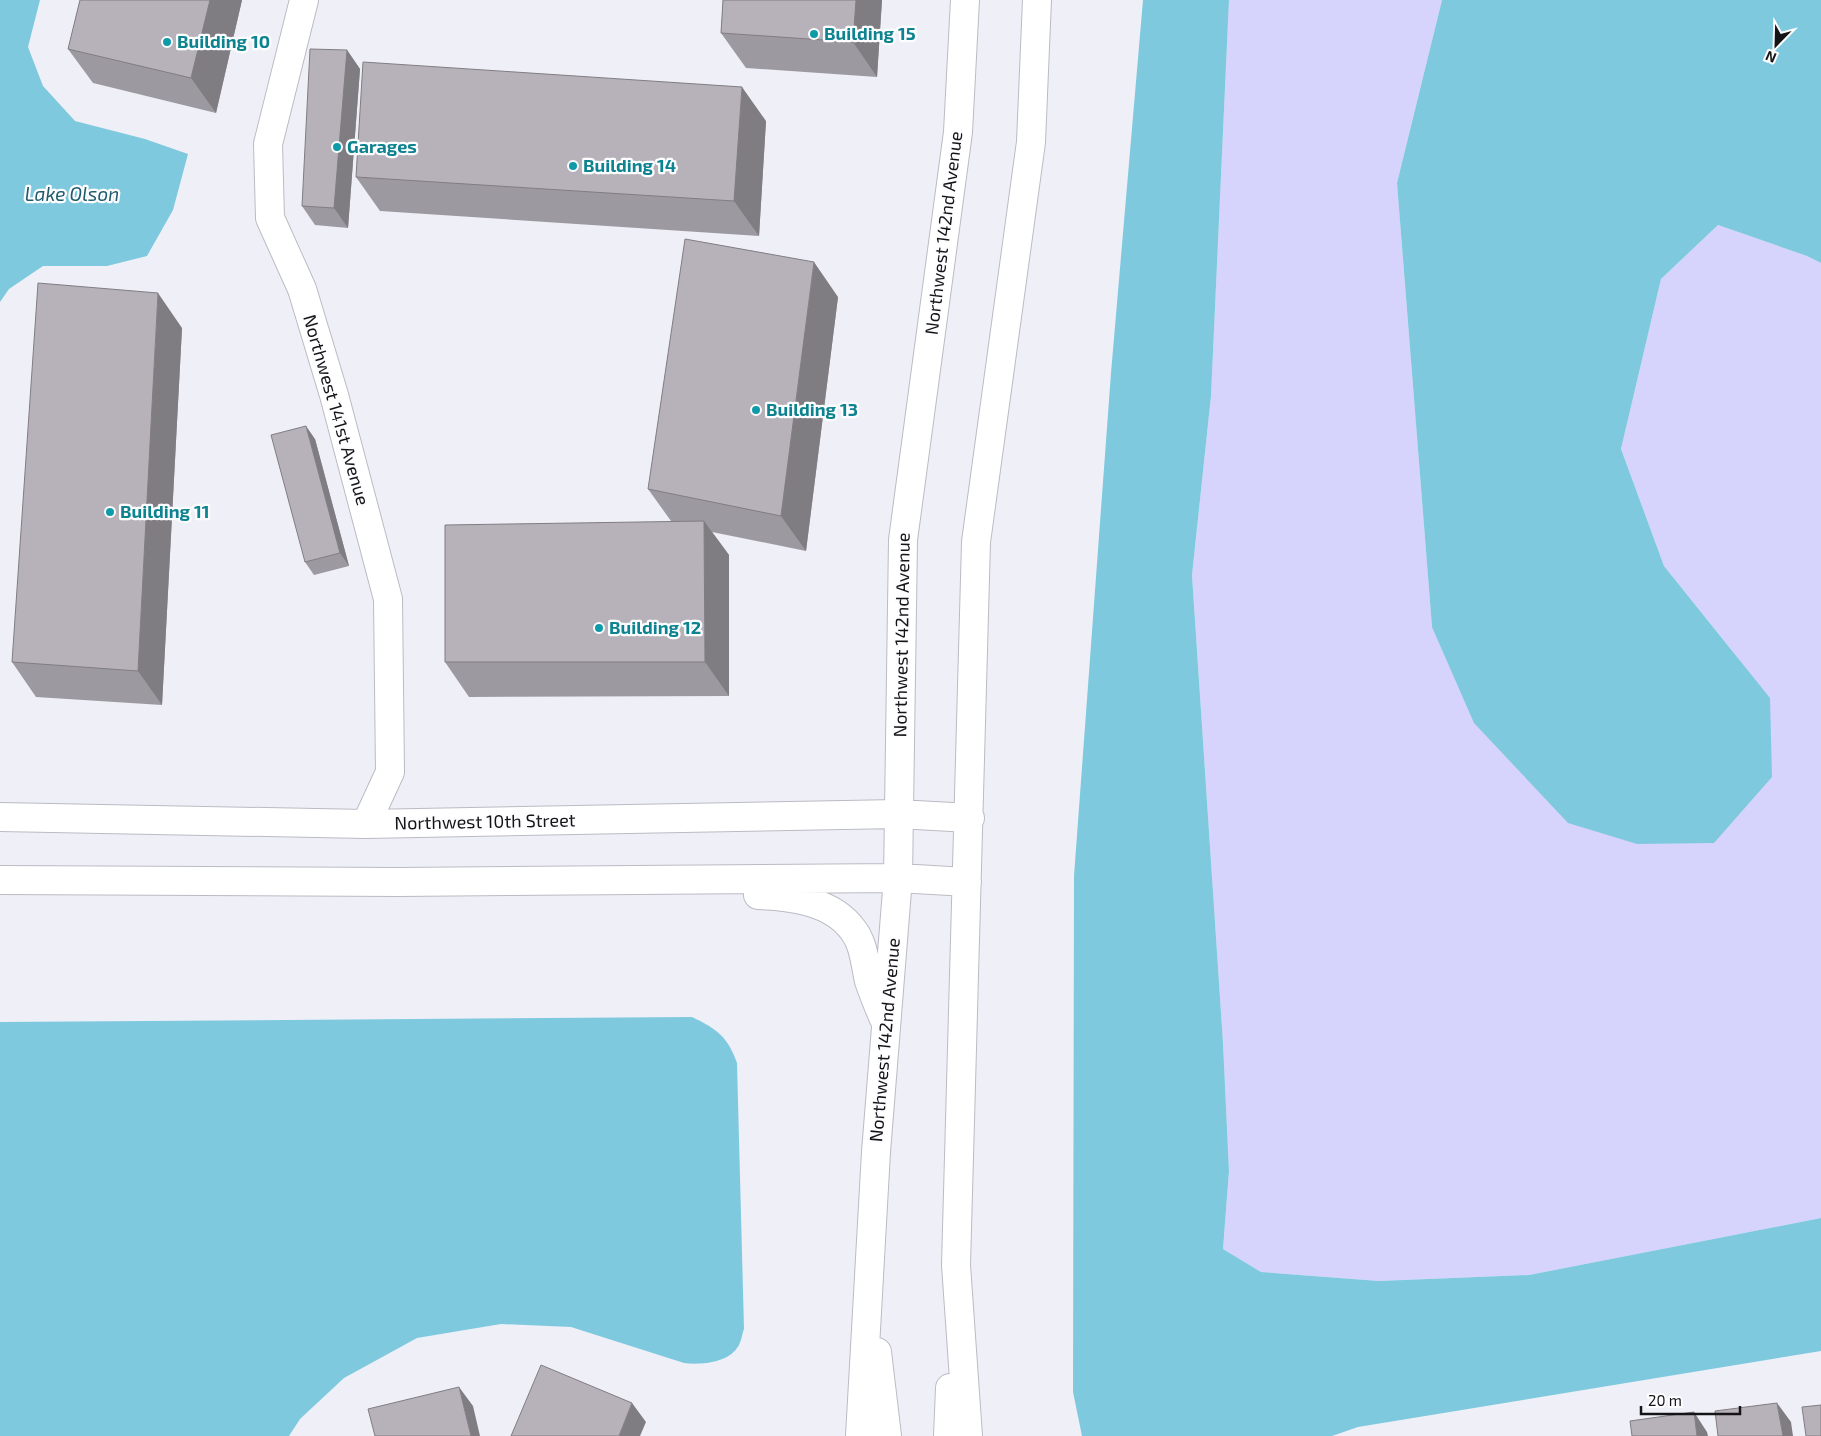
<svg xmlns="http://www.w3.org/2000/svg" width="1821" height="1436" font-family="'Exo 2',sans-serif">
<rect width="100%" height="100%" fill="#efeff8"/>
<path fill="#d6d4fc" d="M 1229,0 L 1442,0 L 1397,183 L 1432,627 L 1738,658 L 1664,566 L 1621,449 L 1661,279 L 1718,225 L 1807,256 L 1821,263 L 1821,1218 L 1529,1275 L 1379,1281 L 1261,1272 L 1223,1249 L 1229,1171 L 1223,1043 L 1192,575 L 1211,396 Z"/>
<path fill="#7fc9df" d="M 0,0 L 40,0 L 28,47 L 43,86 L 75,121 L 145,139 L 188,154 L 173,210 L 147,256 L 107,266 L 43,266 L 9,289 L 0,302 Z
M 1143,0 L 1229,0 L 1211,396 L 1192,575 L 1223,1043 L 1229,1171 L 1223,1249 L 1261,1272 L 1379,1281 L 1529,1275 L 1821,1218 L 1821,1351 L 1358,1427 L 1332,1436 L 1082,1436 L 1073,1392 L 1074,876 L 1111,373 Z
M 1442,0 L 1821,0 L 1821,263 L 1807,256 L 1718,225 L 1661,279 L 1621,449 L 1664,566 L 1770,698 L 1772,777 L 1714,843 L 1637,844 L 1568,823 L 1474,723 L 1432,627 L 1397,183 Z
M 692,1017 C 717,1029 728,1037 737,1063 L 744,1329 C 742,1334 741,1344 737,1348 C 727,1363 700,1365 684,1363 L 571,1327 L 501,1324 L 417,1338 L 344,1378 L 300,1419 L 289,1436 L 0,1436 L 0,1022 Z"/>
<g fill="none" stroke-linecap="round" stroke-linejoin="round">
<g stroke="#bbbbc4" stroke-width="30">
<path id="minor" d="M 304,0 L 268,144 L 270,218 L 302,289 L 334,395 L 388,599 L 390,772 L 366,824
M 0,817 L 366,824 L 898,814 L 970,818
M 0,880 L 398,882 L 898,878 L 967,882
M 758,895 C 791,896 832,901 853,930 C 864,944 865,964 869,981 C 873,993 878,1005 883,1017
M 877,1352 L 887,1436
M 860,1436 L 876,1152 L 898,878 L 903,540 L 958,132 L 965,0
M 948,1436 L 950,1388
M 968,1436 L 956,1265 L 976,542 L 1031,142 L 1037,0"/>
</g>
<use href="#minor" stroke="#fff" stroke-width="28"/>
</g>
<path fill="#9d99a0" d="M 80,0 L 242,0 L 216,113 L 93,83 L 68,49 Z
M 723,0 L 882,0 L 877,77 L 746,68 L 721,33 Z
M 347,50 L 360,69 L 348,228 L 315,225 L 302,206 Z
M 766,121 L 759,236 L 380,211 L 356,177 Z
M 838,297 L 806,551 L 712,532 L 729,555 L 729,696 L 469,697 L 445,662 L 671,521 L 648,489 Z
M 182,328 L 162,705 L 36,697 L 12,662 Z
M 315,439 L 349,566 L 314,575 L 305,562 Z"/>
<path fill="#807d82" d="M 210,0 L 242,0 L 216,113 L 191,78 Z
M 856,0 L 882,0 L 877,77 L 853,42 Z
M 347,50 L 360,69 L 348,228 L 334,208 Z
M 742,87 L 766,121 L 759,236 L 734,201 Z
M 814,262 L 838,297 L 806,551 L 781,516 Z
M 158,293 L 182,328 L 162,705 L 138,671 Z
M 306,426 L 315,439 L 349,566 L 340,553 Z
M 704,521 L 729,555 L 729,696 L 705,662 Z
M 459,1387 L 473,1406 L 480,1436 L 471,1436 Z
M 632,1403 L 646,1422 L 640,1436 L 619,1436 Z
M 1777,1403 L 1791,1422 L 1793,1436 L 1783,1436 Z
M 1694,1412 L 1707,1432 L 1708,1436 L 1697,1436 Z"/>
<path fill="#b7b2ba" stroke="#807d82" d="M 80,0 L 210,0 L 191,78 L 68,49 Z
M 723,0 L 856,0 L 853,42 L 721,33 Z
M 310,49 L 347,50 L 334,208 L 302,206 Z
M 363,62 L 742,87 L 734,201 L 356,177 Z
M 685,239 L 814,262 L 781,516 L 648,489 Z
M 38,283 L 158,293 L 138,671 L 12,662 Z
M 306,426 L 340,553 L 305,562 L 271,435 Z
M 704,521 L 705,662 L 445,662 L 445,525 Z
M 541,1365 L 632,1403 L 619,1436 L 511,1436 Z
M 459,1387 L 471,1436 L 375,1436 L 368,1409 Z
M 1777,1403 L 1783,1436 L 1718,1436 L 1715,1411 Z
M 1821,1405 L 1821,1436 L 1806,1436 L 1802,1407 Z
M 1694,1412 L 1697,1436 L 1632,1436 L 1630,1421 Z"/>
<g fill="#0f9aa8" stroke="#fdfdff" stroke-width="2">
<circle cx="814" cy="34" r="5"/>
<circle cx="167" cy="42" r="5"/>
<circle cx="337" cy="147" r="5"/>
<circle cx="573" cy="166" r="5"/>
<circle cx="756" cy="410" r="5"/>
<circle cx="110" cy="512" r="5"/>
<circle cx="599" cy="628" r="5"/>
</g>
<g text-anchor="middle" stroke-width="4.5" stroke-linejoin="round" paint-order="stroke">
<g font-size="18" font-weight="bold" fill="#0d838f" stroke="#fdfdff" text-anchor="start">
<text x="824" y="40">Building 15</text>
<text x="177" y="48">Building 10</text>
<text x="347" y="153">Garages</text>
<text x="583" y="172">Building 14</text>
<text x="766" y="416">Building 13</text>
<text x="120" y="518">Building 11</text>
<text x="609" y="634">Building 12</text>
</g>
<g font-size="18" fill="#141417" stroke="#fdfdff">
<text transform="translate(944 233) rotate(-83)" y="6">Northwest 142nd Avenue</text>
<text transform="translate(336 410) rotate(74)" y="6">Northwest 141st Avenue</text>
<text transform="translate(902 635) rotate(-89)" y="6">Northwest 142nd Avenue</text>
<text transform="translate(485 822) rotate(-1)" y="6">Northwest 10th Street</text>
<text transform="translate(885 1040) rotate(-85)" y="6">Northwest 142nd Avenue</text>
</g>
<g font-size="19" font-style="italic" fill="#1f5b6c" stroke="#fdfdff">
<text x="72" y="201">Lake Olson</text>
</g>
</g>
<g transform="translate(1776 45) rotate(203)" stroke="#fdfdff" stroke-width="4" paint-order="stroke">
<path d="M0-4L9 19L0 12L-9 19Z" fill="#141417"/>
<text y="-8" font-size="14" font-weight="bold" text-anchor="middle" fill="#141417">N</text>
</g>
<path d="M1641 1406v8h99v-8" fill="none" stroke="#141417" stroke-width="2.5"/>
<text x="1648" y="1406" font-size="15" fill="#141417" stroke="#fdfdff" stroke-width="4" paint-order="stroke">20 m</text>
</svg>
